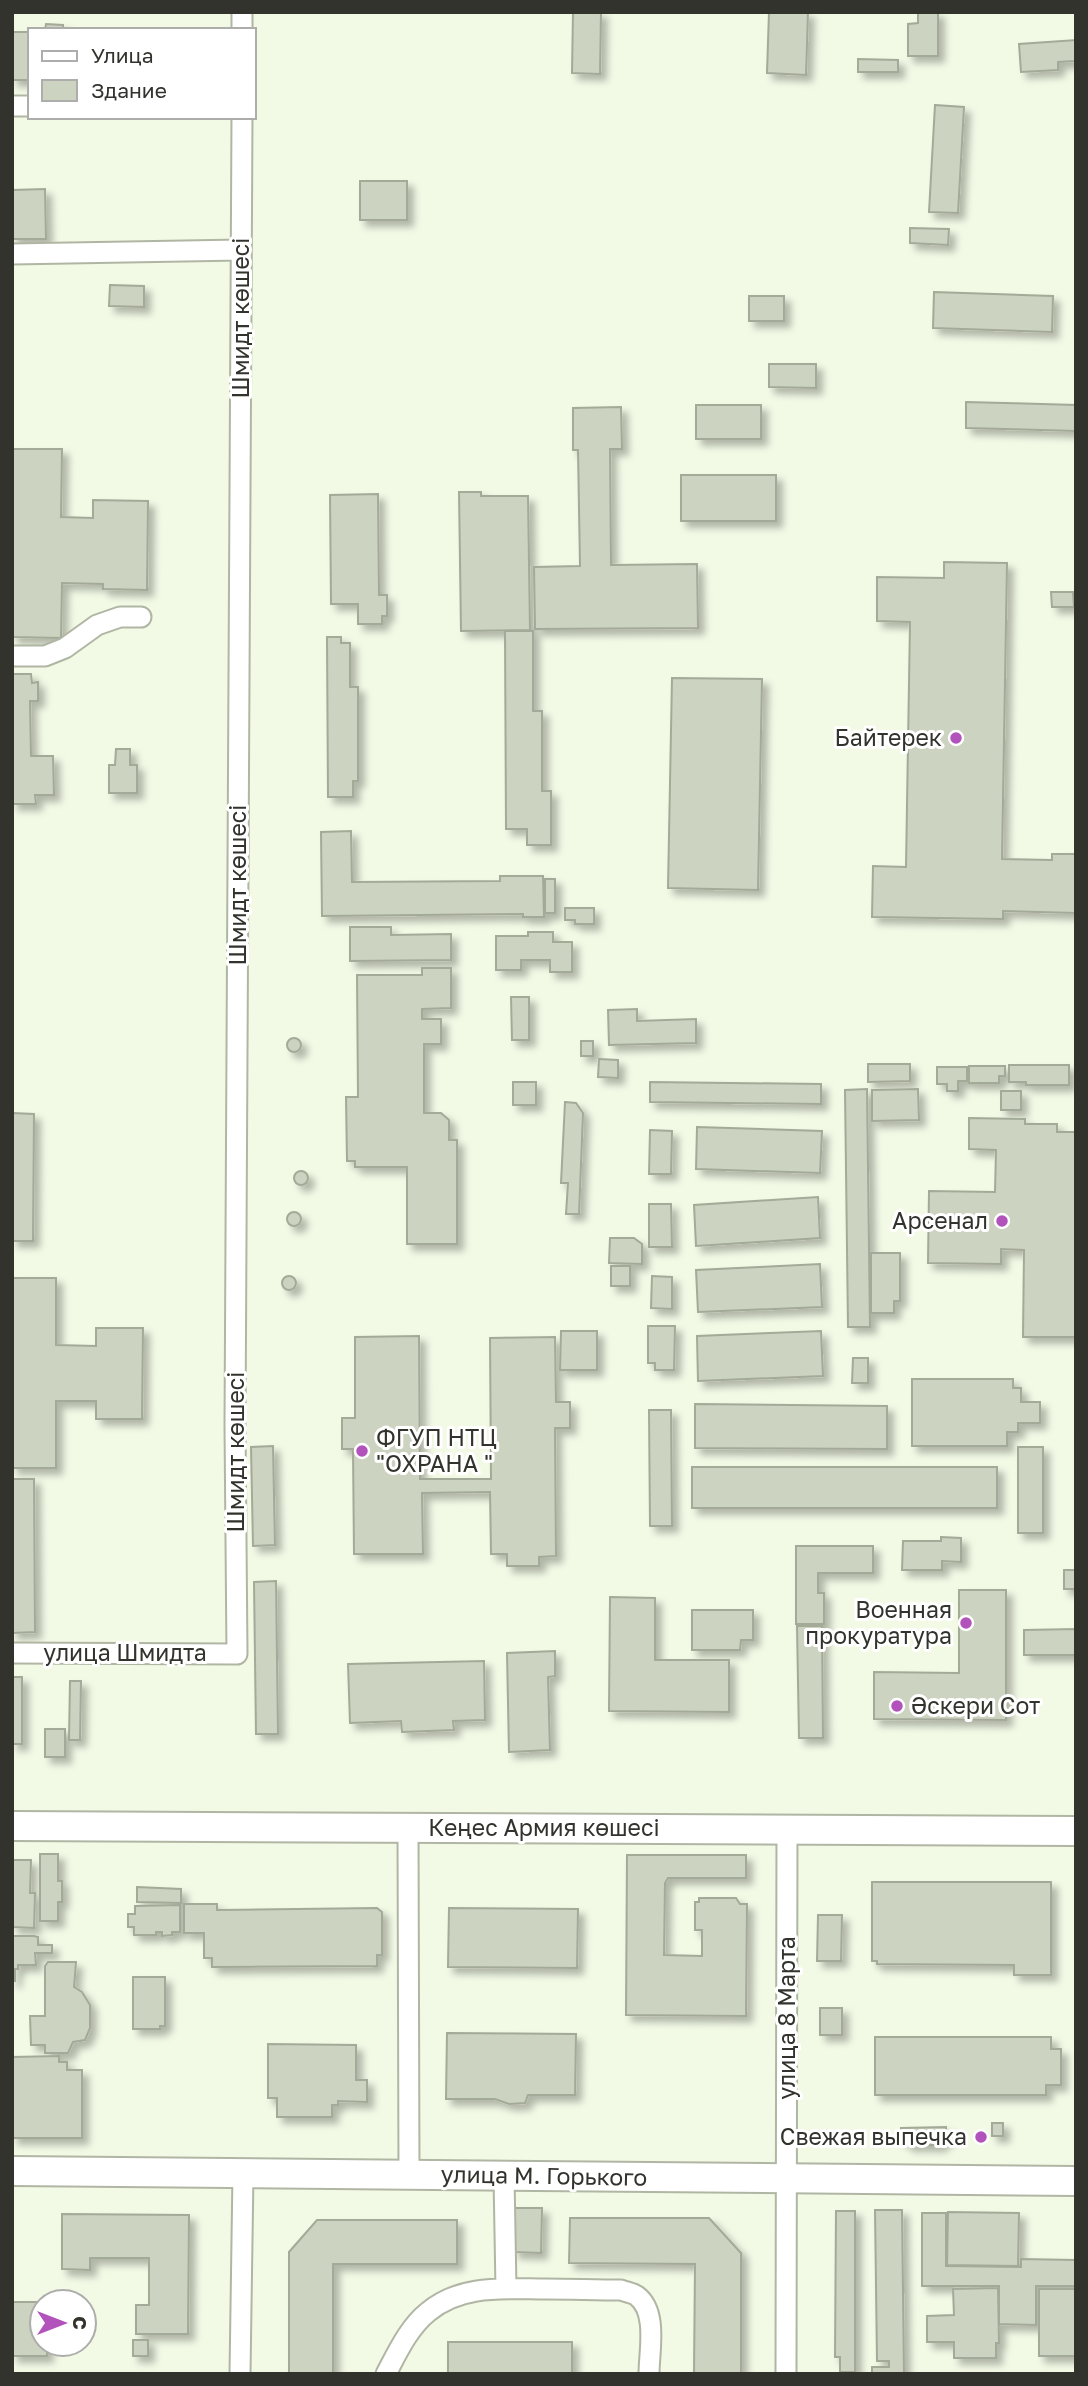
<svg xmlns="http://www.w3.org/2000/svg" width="1088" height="2386" font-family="'Golos Text',sans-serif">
<defs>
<filter id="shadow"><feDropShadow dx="6" dy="6" stdDeviation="3.5" flood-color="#0004"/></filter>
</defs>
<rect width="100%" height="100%" fill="#f2f9e5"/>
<path fill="#ccd3c0" stroke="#a4aa98" stroke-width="2" filter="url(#shadow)" d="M 573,12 L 601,12 L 600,74 L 572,73 Z
M 769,12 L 808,12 L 806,75 L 767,73 Z
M 918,12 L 938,12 L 938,56 L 908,56 L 908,24 L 918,23 Z
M 46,24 L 63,25 L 63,30 L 45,30 Z
M 12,32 L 30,32 L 30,80 L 12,80 Z
M 1076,40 L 1075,61 L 1058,62 L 1058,70 L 1021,72 L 1019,44 Z
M 858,59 L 898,60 L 898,72 L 858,72 Z
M 935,105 L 964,107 L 958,213 L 929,212 Z
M 360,181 L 407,181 L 407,220 L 360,220 Z
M 45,189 L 46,239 L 12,239 L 12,190 Z
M 910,228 L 949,229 L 948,245 L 910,243 Z
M 110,285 L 144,286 L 144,307 L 109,306 Z
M 934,292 L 1053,296 L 1052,332 L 933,328 Z
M 749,296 L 784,296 L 784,321 L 749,321 Z
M 769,364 L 816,364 L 816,388 L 769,387 Z
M 966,402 L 1076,405 L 1076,431 L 966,428 Z
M 696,405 L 761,405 L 761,439 L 696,439 Z
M 621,407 L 622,449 L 610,449 L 611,565 L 697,564 L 698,628 L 535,629 L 534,567 L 580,566 L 578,450 L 573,450 L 573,408 Z
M 12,449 L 62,449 L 61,517 L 93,518 L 93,500 L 148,501 L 147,590 L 103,589 L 103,584 L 62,583 L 61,638 L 12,637 Z
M 681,475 L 776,475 L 776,521 L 681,521 Z
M 459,492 L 481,492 L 481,496 L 528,496 L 530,630 L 461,631 Z
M 378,494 L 379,595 L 387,595 L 387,616 L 382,616 L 382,624 L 358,624 L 358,604 L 331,604 L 330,495 Z
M 944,562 L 1007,563 L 1002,859 L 1052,860 L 1052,854 L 1076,854 L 1076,913 L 1003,911 L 1003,919 L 872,917 L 873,866 L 906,867 L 910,622 L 877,621 L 877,577 L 944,578 Z
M 1051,592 L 1073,592 L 1074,607 L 1052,607 Z
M 505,631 L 533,631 L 533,711 L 542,711 L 542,791 L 551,791 L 551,845 L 527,845 L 527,829 L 506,829 Z
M 327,637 L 341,637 L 341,643 L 350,643 L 350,687 L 358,687 L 358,781 L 353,781 L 353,797 L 328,797 Z
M 12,674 L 31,674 L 32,683 L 38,682 L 38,701 L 30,701 L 31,756 L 53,756 L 54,795 L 35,795 L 36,804 L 12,804 Z
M 672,678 L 762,679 L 758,890 L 668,888 Z
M 116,749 L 130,749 L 130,765 L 137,765 L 137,793 L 109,793 L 109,765 L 115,765 Z
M 351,831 L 352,882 L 500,881 L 500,876 L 543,876 L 544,917 L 523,917 L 523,914 L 322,916 L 321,832 Z
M 545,879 L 555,879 L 555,913 L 545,913 Z
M 565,908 L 594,908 L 594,924 L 575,924 L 575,920 L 565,920 Z
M 350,927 L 391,927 L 391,935 L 451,934 L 451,960 L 350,961 Z
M 528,932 L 553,932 L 553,942 L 572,942 L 572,972 L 550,972 L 550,960 L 521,960 L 521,970 L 496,970 L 496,936 L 528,936 Z
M 422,968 L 451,968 L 451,1008 L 422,1009 L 422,1019 L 441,1019 L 441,1044 L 424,1044 L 424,1113 L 441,1113 L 449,1120 L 449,1140 L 457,1140 L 457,1244 L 407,1244 L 407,1167 L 355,1167 L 355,1161 L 347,1161 L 346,1097 L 358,1097 L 357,975 L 422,975 Z
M 511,997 L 529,997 L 529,1040 L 512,1040 Z
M 637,1009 L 637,1021 L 696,1019 L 696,1043 L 609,1045 L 608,1010 Z
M287 1045a7 7 0 1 1 14 0a7 7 0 1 1-14 0Z
M 581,1041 L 593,1041 L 593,1056 L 581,1056 Z
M 599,1059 L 618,1060 L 618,1078 L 598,1077 Z
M 868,1064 L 910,1064 L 910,1081 L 868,1082 Z
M 1009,1065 L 1069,1065 L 1069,1085 L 1026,1085 L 1026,1082 L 1009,1082 Z
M 969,1066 L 1005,1066 L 1005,1076 L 999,1076 L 999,1083 L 969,1083 Z
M 937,1067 L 967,1067 L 967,1081 L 958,1081 L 958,1091 L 947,1091 L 947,1084 L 937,1084 Z
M 513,1082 L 536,1082 L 536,1105 L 513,1105 Z
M 650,1082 L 821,1084 L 821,1104 L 650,1102 Z
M 867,1089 L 870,1327 L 848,1327 L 845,1090 Z
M 918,1089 L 919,1120 L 872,1121 L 872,1090 Z
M 1001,1091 L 1021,1091 L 1021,1110 L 1001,1110 Z
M 565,1102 L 576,1103 L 583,1113 L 579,1214 L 566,1214 L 568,1183 L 561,1183 Z
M 12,1113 L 34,1114 L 33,1241 L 12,1241 Z
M 969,1118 L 1025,1119 L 1025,1124 L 1057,1124 L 1057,1132 L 1076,1132 L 1076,1337 L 1023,1337 L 1024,1250 L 1001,1249 L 1001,1264 L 928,1263 L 929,1191 L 995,1192 L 996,1150 L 969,1149 Z
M 697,1127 L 822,1131 L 820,1173 L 696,1169 Z
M 650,1130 L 672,1131 L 671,1174 L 649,1174 Z
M294 1178a7 7 0 1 1 14 0a7 7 0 1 1-14 0Z
M 818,1197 L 820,1238 L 696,1246 L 694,1205 Z
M 649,1204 L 671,1204 L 672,1247 L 649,1247 Z
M287 1219a7 7 0 1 1 14 0a7 7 0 1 1-14 0Z
M 610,1238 L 634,1238 L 642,1244 L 642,1264 L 609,1263 Z
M 871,1253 L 900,1253 L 900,1301 L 894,1301 L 894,1313 L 871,1313 Z
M 820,1264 L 822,1307 L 698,1312 L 696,1270 Z
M 611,1266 L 630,1266 L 630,1286 L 611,1286 Z
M 652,1276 L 672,1277 L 672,1309 L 651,1308 Z
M282 1283a7 7 0 1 1 14 0a7 7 0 1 1-14 0Z
M 12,1278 L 56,1278 L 56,1345 L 96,1346 L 96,1328 L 143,1328 L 142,1419 L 96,1419 L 96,1401 L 56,1401 L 56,1468 L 12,1468 Z
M 648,1326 L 675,1326 L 674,1370 L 655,1370 L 655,1363 L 648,1363 Z
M 561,1331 L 597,1331 L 597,1370 L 560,1370 Z
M 821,1331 L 823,1376 L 698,1381 L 697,1336 Z
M 419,1336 L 420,1479 L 491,1479 L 490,1338 L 555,1337 L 556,1402 L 570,1402 L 570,1428 L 555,1428 L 556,1556 L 539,1557 L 539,1566 L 507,1566 L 507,1554 L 491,1554 L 490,1492 L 422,1493 L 423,1554 L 354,1554 L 353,1449 L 342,1449 L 342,1418 L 355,1418 L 355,1337 Z
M 853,1358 L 868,1358 L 868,1383 L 852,1383 Z
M 912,1379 L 1013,1379 L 1013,1388 L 1021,1388 L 1021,1402 L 1040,1402 L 1040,1423 L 1018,1423 L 1018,1432 L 1007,1432 L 1007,1446 L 912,1446 Z
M 695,1404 L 887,1406 L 887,1449 L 695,1448 Z
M 649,1410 L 671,1410 L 672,1526 L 650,1526 Z
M 1075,1430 L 1076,1430 L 1076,1518 L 1075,1518 Z
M 273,1446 L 275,1545 L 253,1546 L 251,1447 Z
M 1018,1447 L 1043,1447 L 1043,1533 L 1018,1533 Z
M 692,1467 L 997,1467 L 997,1508 L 692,1508 Z
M 12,1479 L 34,1479 L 35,1632 L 12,1633 Z
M 941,1537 L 961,1538 L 961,1562 L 942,1561 L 942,1570 L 902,1570 L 903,1541 L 941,1541 Z
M 796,1546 L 873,1546 L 873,1573 L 818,1573 L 818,1593 L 824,1593 L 824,1624 L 796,1624 Z
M 1064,1570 L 1076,1570 L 1076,1589 L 1064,1589 Z
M 276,1581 L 278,1734 L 256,1734 L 254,1582 Z
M 959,1590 L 1006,1590 L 1006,1720 L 874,1719 L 874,1672 L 959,1673 Z
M 610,1597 L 655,1598 L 655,1660 L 729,1660 L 729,1712 L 609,1711 Z
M 692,1610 L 753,1610 L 753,1640 L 741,1640 L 740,1650 L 692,1650 Z
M 797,1626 L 822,1626 L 823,1738 L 799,1738 Z
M 1076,1629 L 1076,1655 L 1024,1655 L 1024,1630 Z
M 555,1651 L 555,1676 L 548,1677 L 550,1750 L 509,1752 L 507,1653 Z
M 484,1661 L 485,1720 L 453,1721 L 454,1730 L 402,1732 L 401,1721 L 350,1723 L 348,1664 Z
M 12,1677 L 22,1677 L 22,1744 L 12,1744 Z
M 70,1681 L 81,1681 L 80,1740 L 69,1740 Z
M 45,1729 L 65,1729 L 65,1757 L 45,1757 Z
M 40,1854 L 58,1854 L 58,1881 L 62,1881 L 62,1902 L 58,1902 L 58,1921 L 40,1921 Z
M 627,1855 L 746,1855 L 746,1878 L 668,1878 L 665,1883 L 664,1955 L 702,1956 L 702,1930 L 695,1930 L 695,1902 L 699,1902 L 699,1898 L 736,1898 L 740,1904 L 747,1904 L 746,2016 L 626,2015 Z
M 12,1860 L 31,1860 L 30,1893 L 35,1893 L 34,1928 L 12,1927 Z
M 872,1882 L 1051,1882 L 1051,1975 L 1014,1975 L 1014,1965 L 877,1964 L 877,1961 L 872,1961 Z
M 137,1887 L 181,1889 L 181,1903 L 137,1902 Z
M 184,1904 L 217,1904 L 217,1910 L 377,1908 L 382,1912 L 382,1955 L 377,1955 L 377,1966 L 212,1967 L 212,1958 L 204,1958 L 204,1933 L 184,1933 Z
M 180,1905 L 180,1932 L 172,1932 L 172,1935 L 162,1936 L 162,1932 L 156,1932 L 156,1935 L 134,1935 L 134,1927 L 128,1927 L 128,1914 L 135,1914 L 135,1906 Z
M 449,1908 L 578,1909 L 577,1968 L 448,1967 Z
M 818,1915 L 842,1915 L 841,1961 L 817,1961 Z
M 12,1936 L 34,1936 L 38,1937 L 38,1945 L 52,1945 L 52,1953 L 35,1953 L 36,1965 L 18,1965 L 18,1969 L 15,1969 L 15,1981 L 12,1981 Z
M 48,1962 L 76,1962 L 74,1987 L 82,1992 L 90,2005 L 90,2028 L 85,2040 L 73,2042 L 68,2053 L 45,2053 L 45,2045 L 31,2045 L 30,2016 L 45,2016 L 45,1966 Z
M 133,1977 L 165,1977 L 165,2026 L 160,2026 L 160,2029 L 133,2029 Z
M 820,2008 L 842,2008 L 842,2035 L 820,2035 Z
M 447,2033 L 576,2034 L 575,2095 L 528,2095 L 525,2103 L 509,2104 L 495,2099 L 446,2099 Z
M 875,2037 L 1051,2037 L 1051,2049 L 1061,2049 L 1061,2085 L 1046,2085 L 1046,2095 L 875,2095 Z
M 268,2044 L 356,2045 L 356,2080 L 367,2080 L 367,2102 L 338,2101 L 338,2105 L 332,2105 L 332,2117 L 277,2117 L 277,2098 L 268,2098 Z
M 59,2056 L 59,2062 L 67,2062 L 67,2070 L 82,2070 L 82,2138 L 12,2138 L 12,2057 Z
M 992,2123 L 1003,2123 L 1003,2136 L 992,2136 Z
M 946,2127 L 946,2140 L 941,2140 L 941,2145 L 907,2145 L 907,2141 L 901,2141 L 901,2128 Z
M 514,2208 L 542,2208 L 541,2253 L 513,2252 Z
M 875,2210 L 902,2210 L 904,2374 L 872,2374 L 872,2367 L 889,2367 L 889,2361 L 877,2361 Z
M 836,2211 L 855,2211 L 855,2372 L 840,2372 L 840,2357 L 835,2357 Z
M 948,2212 L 1019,2213 L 1018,2266 L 947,2265 Z
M 922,2213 L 946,2213 L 946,2266 L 1021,2267 L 1021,2259 L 1076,2260 L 1076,2286 L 1036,2286 L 1036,2325 L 999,2324 L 999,2286 L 922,2286 Z
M 62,2214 L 189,2215 L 188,2334 L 136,2334 L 136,2305 L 149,2305 L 149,2258 L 90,2258 L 90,2270 L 62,2269 Z
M 570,2218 L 709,2218 L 741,2253 L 741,2374 L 694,2374 L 695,2264 L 569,2263 Z
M 317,2220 L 457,2220 L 457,2264 L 333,2264 L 333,2374 L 289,2374 L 289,2252 Z
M 998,2288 L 999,2343 L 996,2343 L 996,2358 L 954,2358 L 954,2342 L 927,2342 L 927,2316 L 954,2315 L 953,2289 Z
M 1039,2289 L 1076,2289 L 1076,2356 L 1039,2356 Z
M 12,2302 L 47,2302 L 42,2302 L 42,2344 L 47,2344 L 47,2356 L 12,2356 Z
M 133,2340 L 148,2340 L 148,2356 L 133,2356 Z
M 448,2342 L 572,2342 L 572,2374 L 448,2374 Z"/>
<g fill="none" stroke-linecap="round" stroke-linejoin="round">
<g stroke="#b0b6a4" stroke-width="23">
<path id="street" d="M 242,30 L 242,12
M 12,106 L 30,106
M 12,254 L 241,250
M 12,656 L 45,656 L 65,648 L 97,625 L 120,617 L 141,617
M 12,1653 L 237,1654 L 235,1425 L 242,117
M 408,1828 L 409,2175
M 504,2176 L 506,2289
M 240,2374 L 243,2173
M 386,2374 C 397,2353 409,2327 428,2312 C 461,2284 505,2289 546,2289 C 571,2289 596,2290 621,2290 C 626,2292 633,2293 637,2296 C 658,2312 649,2351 649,2374
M 786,2374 L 787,1829"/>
</g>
<g stroke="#b0b6a4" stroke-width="32">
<path id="secondary" d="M 12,1826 L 1076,1831
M 12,2171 L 1076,2181"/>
</g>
<use href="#street" stroke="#fff" stroke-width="19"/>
<use href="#secondary" stroke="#fff" stroke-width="28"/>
</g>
<g fill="#b253bc" stroke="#fff" stroke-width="2.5">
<circle cx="956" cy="738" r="7"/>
<circle cx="1002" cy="1221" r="7"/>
<circle cx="362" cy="1451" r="7"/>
<circle cx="966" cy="1623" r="7"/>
<circle cx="897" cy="1706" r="7"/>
<circle cx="981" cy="2137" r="7"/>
</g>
<g text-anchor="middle" stroke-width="6" stroke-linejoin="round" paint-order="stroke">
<g font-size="23" fill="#31332c" stroke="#fff">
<text transform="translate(241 318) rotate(-90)" y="8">Шмидт көшесі</text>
<text transform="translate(238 885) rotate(-90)" y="8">Шмидт көшесі</text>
<text transform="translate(236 1452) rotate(-90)" y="8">Шмидт көшесі</text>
<text x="125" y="1661">улица Шмидта</text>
<text x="544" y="1836">Кеңес Армия көшесі</text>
<text transform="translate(787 2018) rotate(-90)" y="8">улица 8 Марта</text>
<text transform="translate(544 2176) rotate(1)" y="8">улица М. Горького</text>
</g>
<g font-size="23" fill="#31332c" stroke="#fff" text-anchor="end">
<text x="942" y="746">Байтерек</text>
<text x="988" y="1229">Арсенал</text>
<text x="376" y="1446" text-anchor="start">ФГУП НТЦ<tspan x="376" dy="26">"ОХРАНА "</tspan></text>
<text x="952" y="1618">Военная<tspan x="952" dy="26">прокуратура</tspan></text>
<text x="911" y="1714" text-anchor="start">Әскери Сот</text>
<text x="967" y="2145">Свежая выпечка</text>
</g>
</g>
<rect width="1088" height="2386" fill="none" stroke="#31332c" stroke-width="28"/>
<rect x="28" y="28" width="228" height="91" fill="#ffffff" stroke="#adadab" stroke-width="2"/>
<rect x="42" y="51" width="35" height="10" fill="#ffffff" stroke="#adadab" stroke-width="2"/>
<text x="91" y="63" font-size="21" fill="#31332c">Улица</text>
<rect x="42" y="80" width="35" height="21" fill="#ccd3c0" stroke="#adadab" stroke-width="2"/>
<text x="91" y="98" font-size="21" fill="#31332c">Здание</text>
<g transform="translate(63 2323) rotate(90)"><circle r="33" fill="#ffffff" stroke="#adadab" stroke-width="2"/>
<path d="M0-5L12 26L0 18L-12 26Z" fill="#b253bc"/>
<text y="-10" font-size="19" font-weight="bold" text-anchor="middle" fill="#31332c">С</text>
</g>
</svg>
